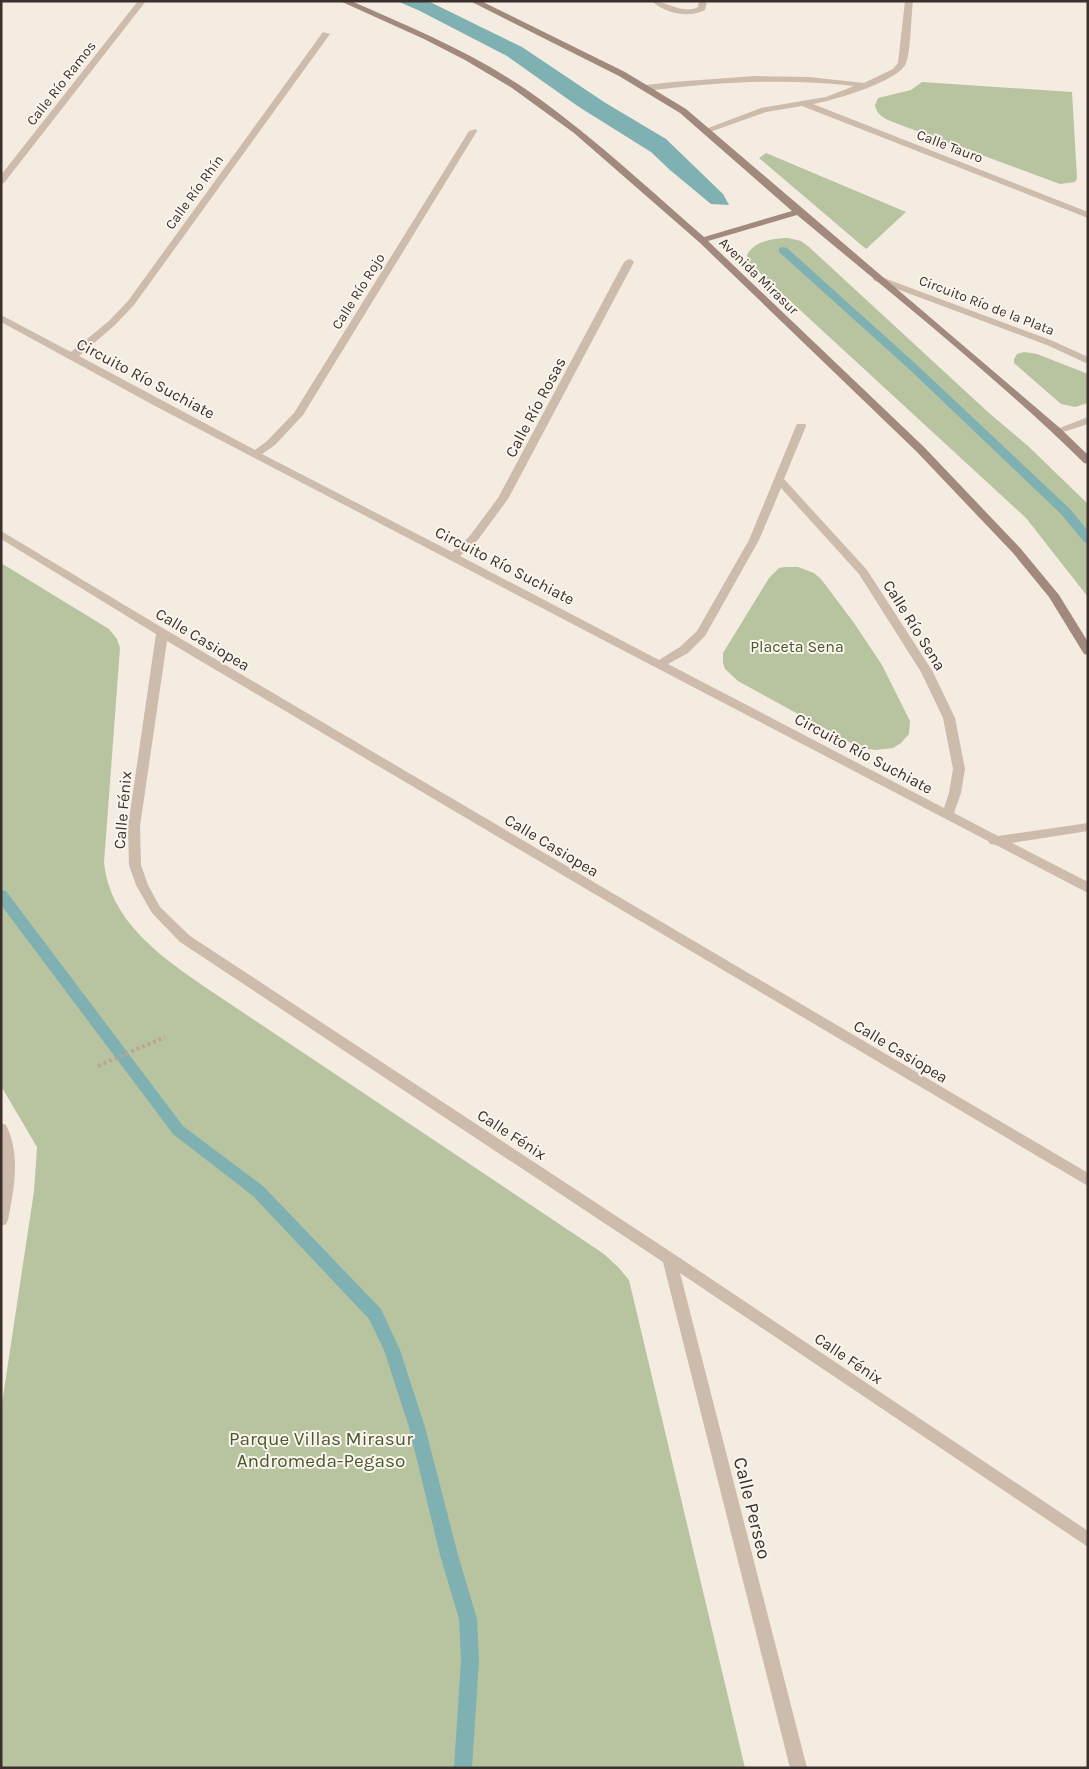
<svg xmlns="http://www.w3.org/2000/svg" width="1089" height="1769" font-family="Karla,sans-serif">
<rect width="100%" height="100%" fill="#f4ebe1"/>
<path fill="#b8c4a0" d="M 922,82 L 1072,92 L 1077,178 L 1075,182 L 1060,184 L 898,124 C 888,120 877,117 875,105 L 878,98 L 911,90 Z
M 766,153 L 906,212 L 866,249 L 759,158 Z
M 788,238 L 801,241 L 809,247 L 989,413 L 1028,446 L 1088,504 L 1088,597 L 1026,518 L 749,263 L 747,255 C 754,241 774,238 788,238 Z
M 1024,352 L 1037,354 L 1088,374 L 1088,403 L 1075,407 L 1061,404 L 1014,363 L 1014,359 L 1017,354 Z
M 1,563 L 109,629 L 117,639 L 120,648 L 104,863 C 110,919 156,953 199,983 L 604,1254 L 619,1268 L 629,1280 L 745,1768 L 1,1768 L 1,1410 L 34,1191 L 37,1147 L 1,1086 Z
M 785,567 L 798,567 L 814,573 L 821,579 L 854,623 L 882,665 L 910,721 L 909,734 L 901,743 L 893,748 L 876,750 L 860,748 L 738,681 L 725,669 L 723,663 L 723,653 L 769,578 L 779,568 Z"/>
<path fill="#7fb0b2" d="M 397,1 L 428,1 L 522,47 L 604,102 L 666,139 L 723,194 L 729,205 L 711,204 L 670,170 L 651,152 L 579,107 L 507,56 L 420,11 Z"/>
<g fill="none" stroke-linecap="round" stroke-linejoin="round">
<path fill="#7fb0b2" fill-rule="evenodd" d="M 783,247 L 787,248 L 918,366 L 1070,509 L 1088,531 L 1088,543 L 1084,542 L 1062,515 L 910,370 L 779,252 L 779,248 Z
M 1,890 L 6,891 L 183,1126 L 263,1186 L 381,1309 L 400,1350 L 425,1427 L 458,1555 L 477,1619 L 479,1660 L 472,1768 L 454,1768 L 461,1660 L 459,1619 L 440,1555 L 409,1427 L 384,1350 L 369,1319 L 253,1196 L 173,1134 L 1,905 Z"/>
<path stroke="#b9a596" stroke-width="4" stroke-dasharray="3 3" stroke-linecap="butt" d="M 98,1066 L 165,1037"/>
<path fill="#cdbbac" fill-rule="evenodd" d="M 138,1 L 146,1 L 4,183 L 1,184 L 1,175 Z
M 651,1 C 668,1 682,15 698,7 L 699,1 L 707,1 L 705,10 C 687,19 666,13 651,1 Z
M 905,1 L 913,1 C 911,16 911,51 906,63 C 900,81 832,101 813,104 L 1088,212 L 1088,218 L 802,106 L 766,112 L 707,133 L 703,130 L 761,108 L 826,97 L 854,86 C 785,78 715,82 646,91 L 642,88 L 646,85 L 673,82 L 755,76 L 809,77 L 864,83 L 893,69 L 898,63 Z
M 323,32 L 330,34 L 134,305 L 115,325 L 79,356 L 255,450 L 267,441 L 294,413 L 469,131 L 476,129 L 477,131 L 303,415 L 275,445 L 262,454 L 452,552 L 469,537 L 498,498 L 624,262 L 629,259 L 632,260 L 634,262 L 508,499 L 477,541 L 460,556 L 659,660 L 680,647 L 697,631 L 749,540 L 796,426 L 797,424 L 805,424 L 806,426 L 784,479 L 867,570 L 933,672 L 955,718 L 965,769 L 961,793 L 954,813 L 998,836 L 1088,823 L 1088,831 L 1012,843 L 1088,882 L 1088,893 L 996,845 L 990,844 L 988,841 L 157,407 L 1,322 L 1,315 L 71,352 L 109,321 L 128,301 ZM 781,488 L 859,574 L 921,672 L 943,718 L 953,769 L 949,793 L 944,808 L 668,664 L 688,653 L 705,636 L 759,540 Z
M 876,275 L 1053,341 L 1088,357 L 1088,364 L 1047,345 L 873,280 L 873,276 Z
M 1088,417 L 1088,424 L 1057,434 L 1052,431 Z
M 1,531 L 166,630 L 1088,1173 L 1088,1186 L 167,641 L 140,826 L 141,865 L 148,885 L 160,907 L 190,936 L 674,1254 L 1088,1531 L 1088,1547 L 680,1273 L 807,1768 L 790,1768 L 663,1262 L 180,942 L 152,913 L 136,885 L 129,865 L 128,826 L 156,634 L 1,539 Z
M 1,1123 L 6,1125 C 21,1155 14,1189 8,1220 L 6,1224 L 1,1226 Z"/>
<path fill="#a18a7d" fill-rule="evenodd" d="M 340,1 L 351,1 C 408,26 466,50 518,84 C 585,129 643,184 704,237 L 792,211 L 680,113 L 619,76 L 470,1 L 481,1 L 625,72 L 686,109 L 1061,429 L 1088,455 L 1088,464 L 1084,463 C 994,375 894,296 797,215 L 708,241 L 924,447 L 1021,549 L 1059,595 L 1088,642 L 1088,655 L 1084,654 L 1049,597 L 1013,553 L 916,451 L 699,242 L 574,133 L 512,88 L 465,60 L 424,39 Z"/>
</g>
<g text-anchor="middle" stroke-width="4" stroke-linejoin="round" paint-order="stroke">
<g font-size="14" fill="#3b302b" stroke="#fbf5ee">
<text transform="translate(61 83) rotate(-52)" y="5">Calle Río Ramos</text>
<text transform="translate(950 146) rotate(21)" y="5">Calle Tauro</text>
<text transform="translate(194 192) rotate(-54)" y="5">Calle Río Rhín</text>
<text transform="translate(759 276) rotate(44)" y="5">Avenida Mirasur</text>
<text transform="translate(358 291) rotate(-58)" y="5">Calle Río Rojo</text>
<text transform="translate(987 305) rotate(21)" y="5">Circuito Río de la Plata</text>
</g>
<g font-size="16" fill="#3b302b" stroke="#fbf5ee">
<text transform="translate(146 378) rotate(28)" y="6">Circuito Río Suchiate</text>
<text transform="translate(535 407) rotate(-62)" y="6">Calle Río Rosas</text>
<text transform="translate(505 565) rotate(27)" y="6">Circuito Río Suchiate</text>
<text transform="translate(915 625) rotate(58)" y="6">Calle Río Sena</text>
<text transform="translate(203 639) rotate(31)" y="6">Calle Casiopea</text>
<text transform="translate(864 753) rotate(28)" y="6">Circuito Río Suchiate</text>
<text transform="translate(122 810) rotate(-85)" y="6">Calle Fénix</text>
<text transform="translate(552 845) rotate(31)" y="6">Calle Casiopea</text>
<text transform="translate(901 1051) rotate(31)" y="6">Calle Casiopea</text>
<text transform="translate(512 1134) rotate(33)" y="6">Calle Fénix</text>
<text transform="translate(849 1358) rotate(34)" y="6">Calle Fénix</text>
</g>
<g font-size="16" fill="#4a5a2e" stroke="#fbf5ee">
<text x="797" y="652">Placeta Sena</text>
</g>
<g font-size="19" fill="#4a5a2e" stroke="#fbf5ee">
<text x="321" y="1445">Parque Villas Mirasur<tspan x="321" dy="22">Andromeda-Pegaso</tspan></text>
</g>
<g font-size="19" fill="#3b302b" stroke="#fbf5ee">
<text transform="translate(753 1508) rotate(76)" y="7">Calle Perseo</text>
</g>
</g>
<rect width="1089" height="1769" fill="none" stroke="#3b302b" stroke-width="5"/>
</svg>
